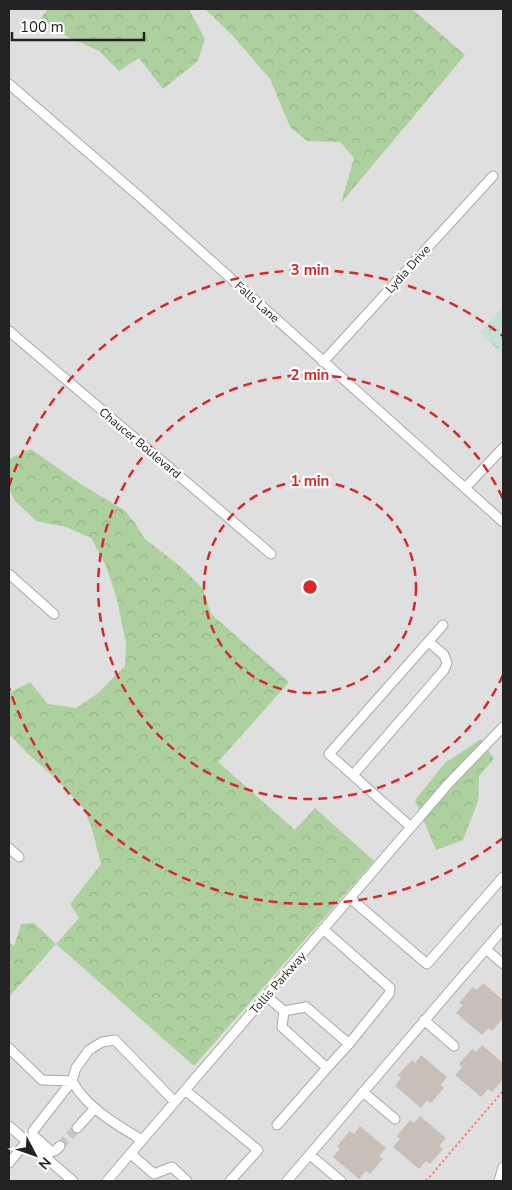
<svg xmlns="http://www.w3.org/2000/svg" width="512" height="1190" font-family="'Nunito Sans',sans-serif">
<defs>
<pattern id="forest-crowns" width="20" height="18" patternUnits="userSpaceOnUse" patternTransform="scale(1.25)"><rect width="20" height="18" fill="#add19e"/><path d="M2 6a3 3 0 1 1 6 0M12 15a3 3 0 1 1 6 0" fill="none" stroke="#95b388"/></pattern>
<pattern id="wetland-marsh" width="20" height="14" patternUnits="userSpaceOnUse" patternTransform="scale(1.25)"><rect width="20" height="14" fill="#c6e0d4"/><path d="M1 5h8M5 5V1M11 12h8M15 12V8" fill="none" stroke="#aac0b6"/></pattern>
</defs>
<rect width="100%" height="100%" fill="#f2efe9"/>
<path fill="#e0dfdf" d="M 9,9 L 503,9 L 503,1181 L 9,1181 Z"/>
<path fill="url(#forest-crowns)" d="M 48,9 L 189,9 L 205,39 L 198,61 L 163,89 L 139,58 L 119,71 L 99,51 L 64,35 L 41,18 Z
M 205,9 L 412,9 L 465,55 L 341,203 L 354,158 L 340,142 L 307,141 L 290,127 L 270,79 L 233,36 Z
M 31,449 L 82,485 L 124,510 L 135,523 L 145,539 L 181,567 L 203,589 L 211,614 L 289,682 L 218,762 L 295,830 L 315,808 L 374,861 L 194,1066 L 56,944 L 9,997 L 9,942 L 14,946 L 21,924 L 34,923 L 56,944 L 79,918 L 70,904 L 101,864 L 91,826 L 83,808 L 54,777 L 28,754 L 9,734 L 9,693 L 30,682 L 48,704 L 76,708 L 97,694 L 125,666 L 126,644 L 117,599 L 106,566 L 91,538 L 66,527 L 36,521 L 14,500 L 9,488 L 9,463 L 11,458 Z
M 481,739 L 494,759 L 479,776 L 478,801 L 463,840 L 436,850 L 415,800 L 445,763 Z"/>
<path fill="url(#wetland-marsh)" d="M 503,306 L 503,355 L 480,332 Z"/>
<path fill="#c7bfb8" d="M 483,983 L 503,1000 L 503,1018 L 492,1031 L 489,1028 L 482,1035 L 456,1013 L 463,1005 L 459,1003 L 473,987 L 477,990 Z
M 482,1045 L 503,1063 L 503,1079 L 492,1092 L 488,1089 L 481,1097 L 455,1075 L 462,1067 L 459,1064 L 472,1049 L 476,1052 Z
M 421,1055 L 447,1077 L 441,1085 L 444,1088 L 431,1103 L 427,1100 L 421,1108 L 395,1086 L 401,1078 L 398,1075 L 412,1060 L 415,1063 Z
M 420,1116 L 446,1138 L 439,1146 L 443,1149 L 430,1164 L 426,1161 L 419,1169 L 393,1147 L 400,1139 L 397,1136 L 410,1120 L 414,1123 Z
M 360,1126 L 386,1148 L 379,1156 L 383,1159 L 370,1174 L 366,1171 L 359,1179 L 333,1157 L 340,1149 L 337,1146 L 350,1131 L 354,1134 Z"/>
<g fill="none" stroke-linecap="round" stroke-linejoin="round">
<path stroke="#c8c6c1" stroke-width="9" stroke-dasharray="9 4.5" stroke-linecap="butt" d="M 60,1146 L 77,1128"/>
<g stroke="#a9a9a9" stroke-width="11">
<path id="minor" d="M 9,84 L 140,197 L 503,522
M 9,331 L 271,554
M 323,362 L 493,176
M 465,488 L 503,448
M 9,574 L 54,614
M 353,775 L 444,670 L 447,663 L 444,655 L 429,642
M 411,827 L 329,754 L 443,625
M 9,848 L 19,857
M 350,898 L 427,964 L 503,877
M 323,929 L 390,988 L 389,994 L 349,1044
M 486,949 L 503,964
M 266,996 L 284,1011 L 282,1027 L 327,1068 L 349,1044 L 306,1007 L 284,1011
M 424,1020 L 454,1046
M 9,1048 L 42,1080 L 72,1081 C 75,1085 77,1090 81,1094 C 96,1113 122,1128 142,1140
M 185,1090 L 258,1150 L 230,1181
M 363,1092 L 395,1119
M 277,1125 L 327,1068
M 9,1126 L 73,1181
M 77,1128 L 95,1108
M 60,1146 L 56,1150 L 52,1152 L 33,1135 L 33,1131 L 72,1081 L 76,1068 L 89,1050 L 102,1042 L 115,1040 L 175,1102
M 131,1154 L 154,1174
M 310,1155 L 341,1181
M 9,1163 L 27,1141
M 154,1174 L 172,1167 L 187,1181
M 107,1181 L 448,784 L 503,727
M 287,1181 L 503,929
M 499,1181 L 503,1167"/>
</g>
<path stroke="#fa8072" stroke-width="2" stroke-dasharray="2.5 2.5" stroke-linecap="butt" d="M 426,1181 L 503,1091"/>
<use href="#minor" stroke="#fff" stroke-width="9"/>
</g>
<g fill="none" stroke="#d62828" stroke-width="2.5" stroke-dasharray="9 6">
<circle cx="310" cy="587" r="106"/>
<path d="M503 675A212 212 0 1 1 503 499"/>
<path d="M503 838A317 317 0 0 1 9 688M9 486A317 317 0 0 1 503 336"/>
</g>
<g text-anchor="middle" stroke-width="4.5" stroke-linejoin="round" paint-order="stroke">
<g font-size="12" fill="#222" stroke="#fff">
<text transform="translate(408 269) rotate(-48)" y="4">Lydia Drive</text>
<text transform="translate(257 302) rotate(42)" y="4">Falls Lane</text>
<text transform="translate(140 443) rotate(40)" y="4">Chaucer Boulevard</text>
<text transform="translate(278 983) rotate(-49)" y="4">Tollis Parkway</text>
</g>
</g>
<circle cx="310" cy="587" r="8" fill="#d62828" stroke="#fff" stroke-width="2.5"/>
<g font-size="15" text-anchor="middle" font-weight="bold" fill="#d62828" stroke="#fff" stroke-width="4.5" stroke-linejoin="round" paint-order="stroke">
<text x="310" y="275">3 min</text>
<text x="310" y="380">2 min</text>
<text x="310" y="486">1 min</text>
</g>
<rect width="512" height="1190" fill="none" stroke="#222222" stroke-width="20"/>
<g transform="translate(35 1155) rotate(131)" stroke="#ffffff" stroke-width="4" paint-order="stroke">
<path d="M0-4L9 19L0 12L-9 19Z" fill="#222222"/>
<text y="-8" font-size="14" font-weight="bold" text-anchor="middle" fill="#222222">N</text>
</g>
<path d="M12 32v8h132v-8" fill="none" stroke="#222222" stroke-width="2.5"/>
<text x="20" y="32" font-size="15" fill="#222222" stroke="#ffffff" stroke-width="4" paint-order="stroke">100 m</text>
</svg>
